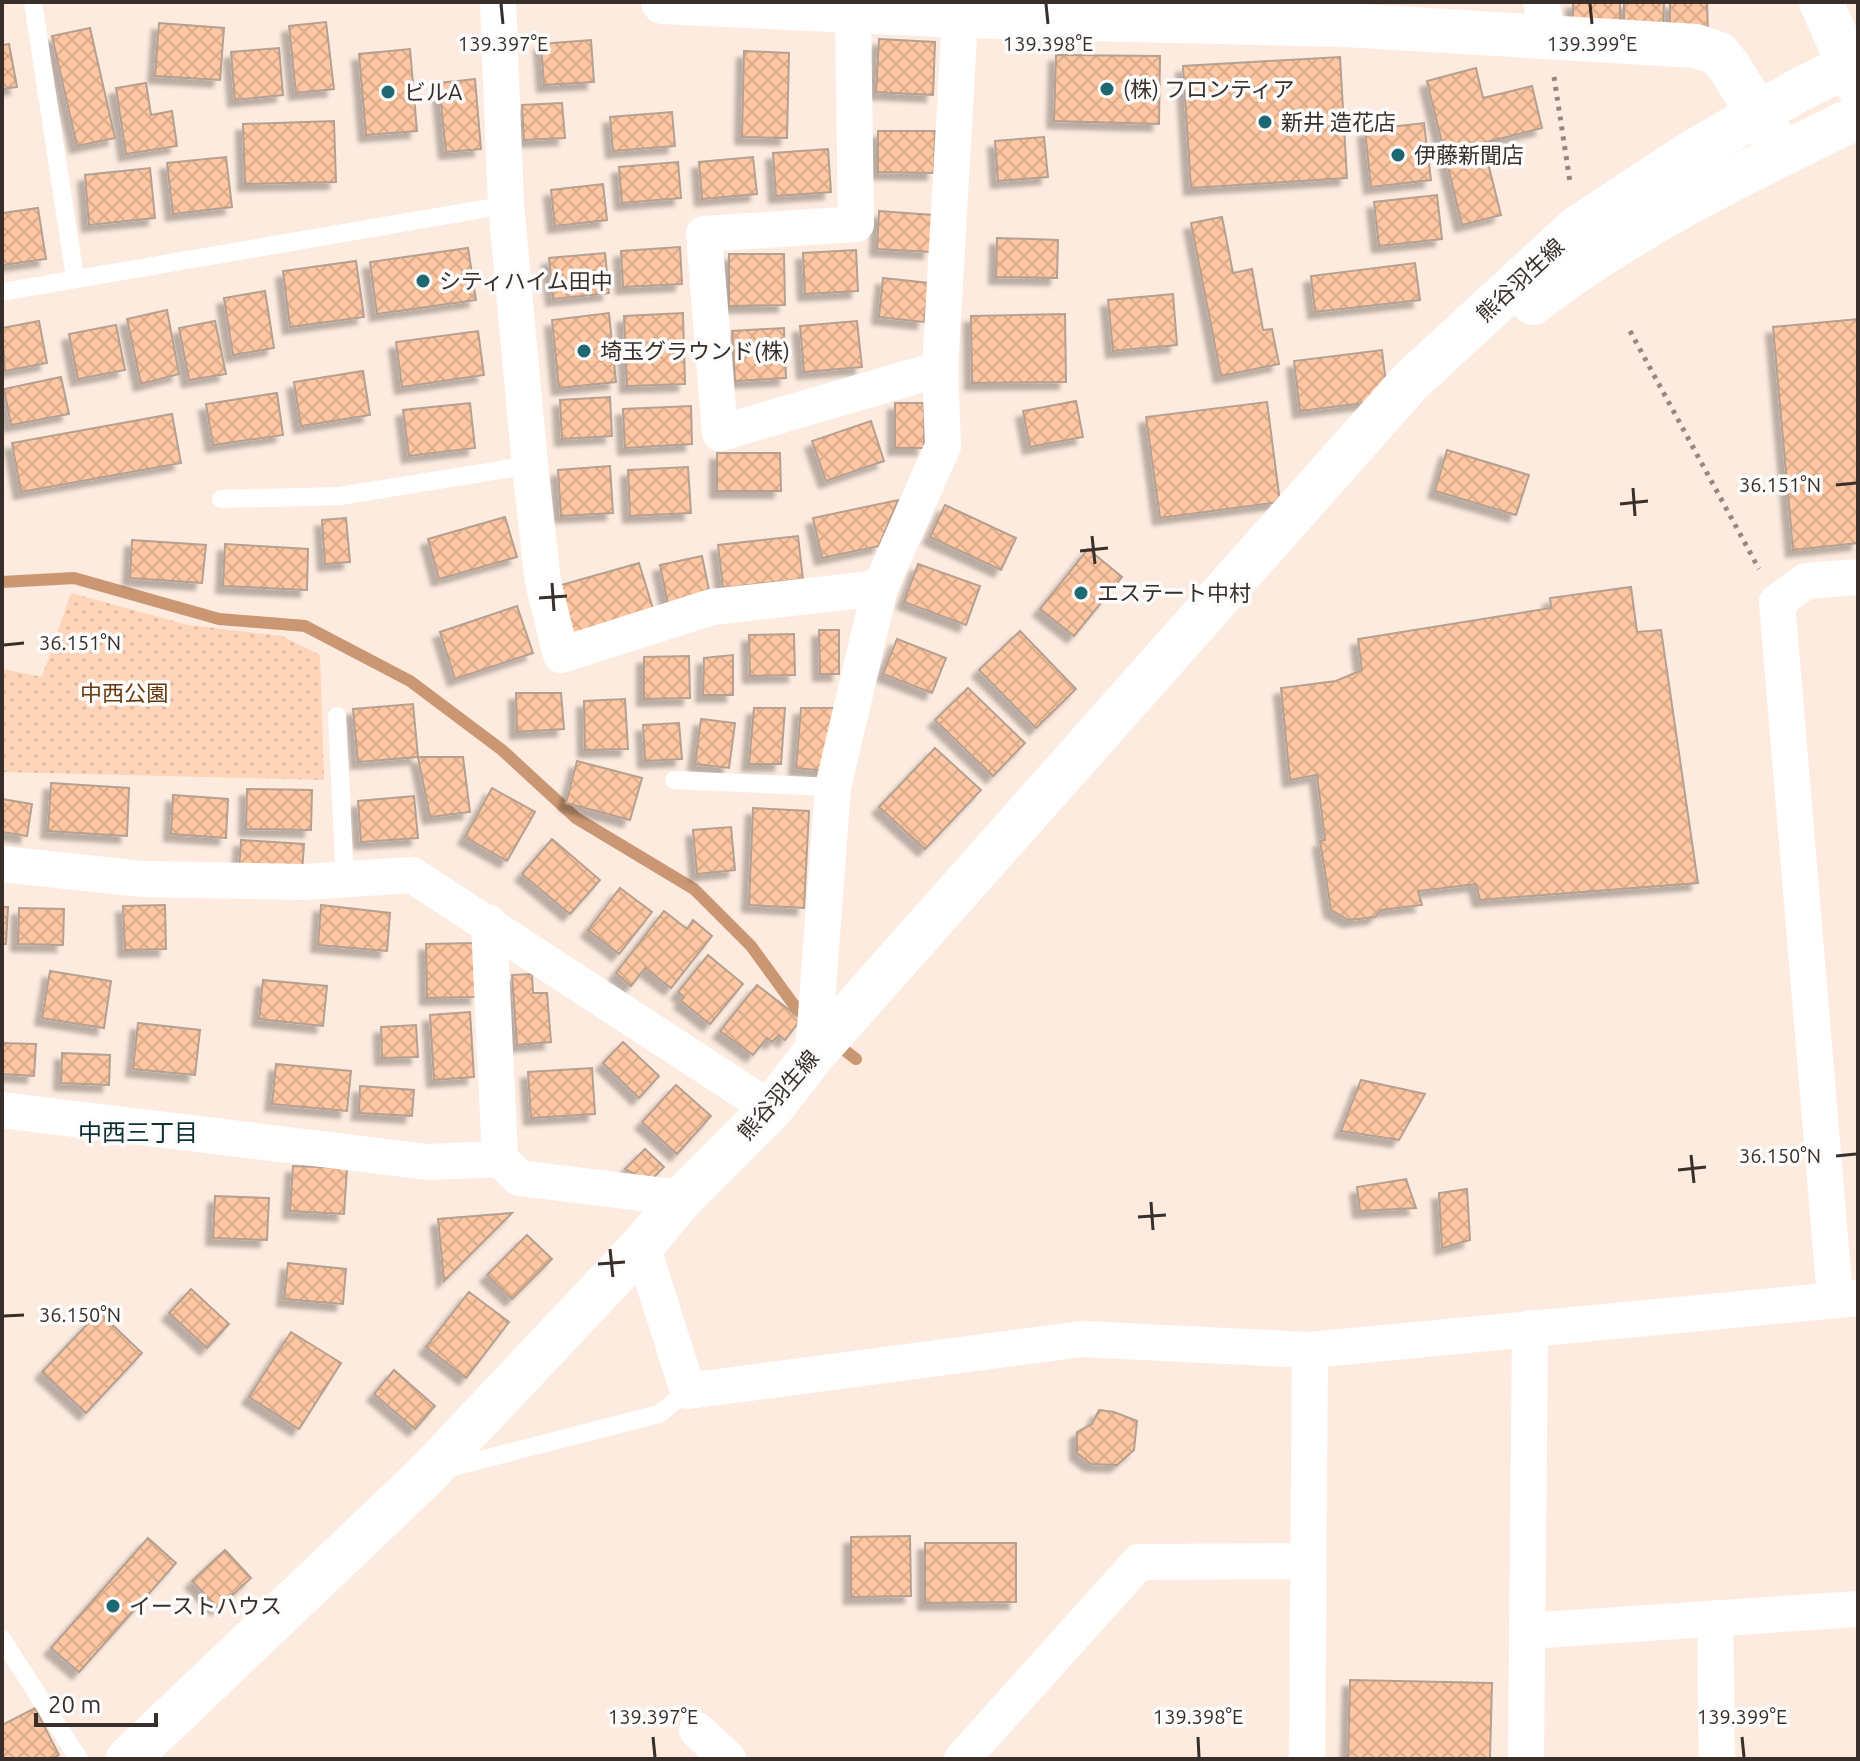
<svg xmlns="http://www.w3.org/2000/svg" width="1860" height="1761" font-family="Ubuntu,'Noto Sans JP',sans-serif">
<defs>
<pattern id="park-dots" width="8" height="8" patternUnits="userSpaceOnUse" patternTransform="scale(2)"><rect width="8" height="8" fill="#ffd5b9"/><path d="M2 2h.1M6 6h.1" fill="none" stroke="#dbb79f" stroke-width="1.8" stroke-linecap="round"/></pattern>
<pattern id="building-cross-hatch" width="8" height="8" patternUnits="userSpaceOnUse" patternTransform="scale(2)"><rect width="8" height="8" fill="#fec7a1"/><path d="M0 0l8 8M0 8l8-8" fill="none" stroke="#daab8b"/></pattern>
<filter id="shadow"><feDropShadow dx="-7" dy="7" stdDeviation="2" flood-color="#0004"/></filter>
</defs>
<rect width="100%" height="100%" fill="#fdebdf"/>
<path fill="url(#park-dots)" d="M 71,593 L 188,625 L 282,636 L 320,655 L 324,780 L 2,772 L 2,669 L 42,677 Z"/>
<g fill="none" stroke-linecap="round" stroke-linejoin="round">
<path stroke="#ca9772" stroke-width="12" d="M 2,582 L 74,578 L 219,619 L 305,626 L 410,681 L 502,750 L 576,818 L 694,889 L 751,946 L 807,1023
M 835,1043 L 856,1059"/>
</g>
<path fill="url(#building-cross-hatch)" stroke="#b5a091" stroke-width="2" filter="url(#shadow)" d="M 1573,2 L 1620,2 L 1620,28 L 1573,28 Z
M 1624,2 L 1664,2 L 1663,35 L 1624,35 Z
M 1670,2 L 1707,2 L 1708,33 L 1670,35 Z
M 326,22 L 334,89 L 296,93 L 289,26 Z
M 159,23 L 224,28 L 220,80 L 155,76 Z
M 90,28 L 115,138 L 77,146 L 52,36 Z
M 879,39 L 935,42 L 933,95 L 876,92 Z
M 591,40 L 594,82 L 544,85 L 541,44 Z
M 9,44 L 17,87 L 2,89 L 2,45 Z
M 279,48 L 283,95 L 235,100 L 231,52 Z
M 410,49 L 417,131 L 366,135 L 359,54 Z
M 744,51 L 789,53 L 787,138 L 742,137 Z
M 1056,55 L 1160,56 L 1159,124 L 1054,121 Z
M 1340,57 L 1347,178 L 1191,188 L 1183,66 Z
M 1476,68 L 1483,98 L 1532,86 L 1542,128 L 1483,143 L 1501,215 L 1462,225 L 1427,81 Z
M 475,79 L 481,149 L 446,152 L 439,83 Z
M 146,83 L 151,115 L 172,111 L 177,146 L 126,154 L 116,88 Z
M 562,103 L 565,138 L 524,140 L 522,105 Z
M 672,112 L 675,146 L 613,151 L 610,117 Z
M 334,121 L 336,182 L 245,184 L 243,124 Z
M 1424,123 L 1431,180 L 1371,187 L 1365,130 Z
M 878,131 L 935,131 L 934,173 L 878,172 Z
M 1044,137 L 1048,177 L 998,181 L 995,141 Z
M 828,149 L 831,192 L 776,196 L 773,153 Z
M 226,157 L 232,207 L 173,214 L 167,163 Z
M 753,157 L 757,194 L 702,199 L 699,162 Z
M 678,162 L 681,198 L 622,203 L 619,167 Z
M 150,168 L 155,218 L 89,225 L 85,175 Z
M 603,184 L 607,220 L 555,226 L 551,190 Z
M 1437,195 L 1442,239 L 1379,246 L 1374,202 Z
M 38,208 L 46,259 L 2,265 L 2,213 Z
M 879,211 L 933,215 L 930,252 L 877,249 Z
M 1222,217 L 1233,273 L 1252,269 L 1263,330 L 1272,329 L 1279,364 L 1221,376 L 1191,223 Z
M 997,238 L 1058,240 L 1057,278 L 996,277 Z
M 680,247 L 682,284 L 623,287 L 621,251 Z
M 468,248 L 476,300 L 377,314 L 370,262 Z
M 856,250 L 858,291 L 805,294 L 803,253 Z
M 605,253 L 609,293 L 553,299 L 549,258 Z
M 729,254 L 784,254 L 785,305 L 729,306 Z
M 356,261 L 364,317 L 290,327 L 283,271 Z
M 1415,263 L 1420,300 L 1315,312 L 1311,276 Z
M 883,278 L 929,283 L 924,322 L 879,317 Z
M 265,291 L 274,348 L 233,355 L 224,298 Z
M 1173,294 L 1177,345 L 1113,351 L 1108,300 Z
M 167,310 L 179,374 L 141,384 L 127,319 Z
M 609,313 L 616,382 L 559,388 L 552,320 Z
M 683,313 L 685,384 L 627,386 L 624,316 Z
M 1065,314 L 1066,382 L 972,383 L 971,316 Z
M 1858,319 L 1858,543 L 1793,550 L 1773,327 Z
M 39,321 L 47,363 L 5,371 L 2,328 Z
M 215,321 L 226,374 L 189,380 L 179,328 Z
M 857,321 L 862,367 L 804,372 L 800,326 Z
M 116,325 L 125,370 L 78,379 L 69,334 Z
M 784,328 L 786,378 L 735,381 L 732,331 Z
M 478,331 L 484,375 L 402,387 L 396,342 Z
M 1382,350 L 1388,400 L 1300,411 L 1294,361 Z
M 363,371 L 370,415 L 301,426 L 294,382 Z
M 61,377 L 69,414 L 11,425 L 4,389 Z
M 277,393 L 283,435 L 213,445 L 206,404 Z
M 610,397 L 612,436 L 562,439 L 560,400 Z
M 1076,401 L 1083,437 L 1030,447 L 1023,411 Z
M 1267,402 L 1280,502 L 1160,518 L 1146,417 Z
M 470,403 L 475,448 L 409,456 L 403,410 Z
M 895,403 L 924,403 L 924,448 L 895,448 Z
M 691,406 L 692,444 L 625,448 L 623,409 Z
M 172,414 L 181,463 L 21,492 L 12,443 Z
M 871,421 L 884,461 L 826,481 L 812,441 Z
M 1447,450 L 1529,475 L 1516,515 L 1435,491 Z
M 717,453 L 780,453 L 781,491 L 717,491 Z
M 610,466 L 613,513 L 561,516 L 558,470 Z
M 688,467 L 691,513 L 630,516 L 628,470 Z
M 898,500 L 879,546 L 822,558 L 813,518 Z
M 945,505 L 1016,538 L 1001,570 L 930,537 Z
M 505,517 L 517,557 L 439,579 L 428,539 Z
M 346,518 L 350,562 L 325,564 L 322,520 Z
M 798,536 L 803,579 L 723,588 L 718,545 Z
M 132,540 L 206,545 L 202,583 L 130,578 Z
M 225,544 L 308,549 L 307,590 L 223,586 Z
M 1088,549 L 1122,577 L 1074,636 L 1040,609 Z
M 702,556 L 710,595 L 668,604 L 660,565 Z
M 639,563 L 654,612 L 573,636 L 558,586 Z
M 918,564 L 980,586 L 966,625 L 904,602 Z
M 1631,587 L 1637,632 L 1661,630 L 1698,883 L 1480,900 L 1476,884 L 1418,891 L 1422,905 L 1381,910 L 1375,917 L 1349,920 L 1331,910 L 1320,841 L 1325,840 L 1317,775 L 1290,780 L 1281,688 L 1336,681 L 1362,670 L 1358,639 L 1551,608 L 1550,598 Z
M 517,606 L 533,653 L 455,679 L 440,632 Z
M 819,630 L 839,630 L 839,674 L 820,674 Z
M 1020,631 L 1076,689 L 1036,728 L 979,670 Z
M 794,634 L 795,675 L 750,676 L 749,635 Z
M 897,639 L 946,658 L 932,693 L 883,674 Z
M 733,655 L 733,695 L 703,695 L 704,658 Z
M 689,656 L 690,698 L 644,699 L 644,657 Z
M 968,688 L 1025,743 L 993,776 L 935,720 Z
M 516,693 L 561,693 L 564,729 L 517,732 Z
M 625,699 L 628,749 L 585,750 L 584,701 Z
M 413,704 L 418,757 L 358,762 L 353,709 Z
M 754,708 L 785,708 L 781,764 L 749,764 Z
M 801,708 L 834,708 L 827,771 L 796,768 Z
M 701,719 L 735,723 L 729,768 L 695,764 Z
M 679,723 L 682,759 L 645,761 L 643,725 Z
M 935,748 L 981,790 L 925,849 L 879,807 Z
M 418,757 L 463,757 L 470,812 L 430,817 Z
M 577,761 L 642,778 L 630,820 L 566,803 Z
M 51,783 L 129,788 L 127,836 L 48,831 Z
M 492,788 L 535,812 L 507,861 L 465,837 Z
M 247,789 L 312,790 L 311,830 L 246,829 Z
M 173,795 L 228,799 L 226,838 L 171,834 Z
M 414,796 L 418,838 L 361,842 L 358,801 Z
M 2,799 L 32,804 L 27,836 L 2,832 Z
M 753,808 L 809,811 L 804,908 L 749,905 Z
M 731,827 L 735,870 L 697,874 L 693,830 Z
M 552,839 L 600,880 L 570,914 L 522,874 Z
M 241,840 L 304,844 L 302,873 L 239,869 Z
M 620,888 L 652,912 L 619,954 L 588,930 Z
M 165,905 L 166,949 L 125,950 L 123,906 Z
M 321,905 L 390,913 L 387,951 L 318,945 Z
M 2,907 L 8,907 L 6,944 L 2,944 Z
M 19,908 L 64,909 L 63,945 L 18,944 Z
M 664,911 L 687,929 L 693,920 L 712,936 L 671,988 L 645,968 L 631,986 L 616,973 Z
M 476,943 L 477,997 L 427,998 L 426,944 Z
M 708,955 L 743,984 L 710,1024 L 681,1001 L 684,997 L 678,992 Z
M 50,971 L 111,981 L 104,1028 L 42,1018 Z
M 532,974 L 533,993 L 547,993 L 551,1042 L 517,1045 L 512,975 Z
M 263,980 L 327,986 L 323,1026 L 259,1019 Z
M 757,985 L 801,1019 L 785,1040 L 779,1035 L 772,1042 L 767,1038 L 753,1055 L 720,1031 Z
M 470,1012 L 474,1077 L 434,1080 L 430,1015 Z
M 138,1023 L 200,1030 L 195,1075 L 133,1069 Z
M 416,1025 L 418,1057 L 382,1058 L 381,1027 Z
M 623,1042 L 659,1076 L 639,1098 L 603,1063 Z
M 2,1043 L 36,1044 L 34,1076 L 2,1074 Z
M 62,1053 L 110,1055 L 109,1085 L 61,1083 Z
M 276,1064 L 351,1071 L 347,1111 L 272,1104 Z
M 592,1068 L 595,1114 L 531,1118 L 528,1072 Z
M 1361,1080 L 1425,1094 L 1399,1140 L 1341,1131 Z
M 676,1085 L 711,1116 L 677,1154 L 642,1122 Z
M 360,1086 L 414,1090 L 412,1116 L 359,1113 Z
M 645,1149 L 664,1167 L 649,1182 L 625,1169 Z
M 293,1166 L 347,1168 L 344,1214 L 290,1211 Z
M 1406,1179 L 1416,1208 L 1360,1211 L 1357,1187 Z
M 1467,1189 L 1470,1240 L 1442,1248 L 1439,1193 Z
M 215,1196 L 269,1198 L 267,1240 L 213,1238 Z
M 512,1213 L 444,1281 L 438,1219 Z
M 527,1235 L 552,1259 L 512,1299 L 487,1275 Z
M 288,1263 L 346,1269 L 343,1304 L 284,1299 Z
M 191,1289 L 229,1324 L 207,1348 L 169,1313 Z
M 469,1292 L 509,1322 L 466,1378 L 426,1347 Z
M 99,1312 L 142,1353 L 86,1413 L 42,1372 Z
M 291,1332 L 341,1363 L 299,1429 L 249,1397 Z
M 394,1370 L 435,1406 L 415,1429 L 374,1394 Z
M 1099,1410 L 1114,1412 L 1137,1421 L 1134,1450 L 1117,1465 L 1091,1464 L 1077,1453 L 1077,1432 L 1092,1424 Z
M 910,1536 L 911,1596 L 851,1597 L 851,1537 Z
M 148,1538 L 176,1563 L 79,1672 L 51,1648 Z
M 925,1543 L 1016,1543 L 1016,1602 L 925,1603 Z
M 225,1550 L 251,1578 L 218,1608 L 192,1581 Z
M 1350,1680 L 1492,1683 L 1490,1759 L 1348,1759 Z
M 35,1708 L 59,1755 L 51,1759 L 3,1759 L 2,1725 Z"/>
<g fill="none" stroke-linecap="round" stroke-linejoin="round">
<path stroke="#968880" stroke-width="5" stroke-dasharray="4 6" stroke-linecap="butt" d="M 1554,77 L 1570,182
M 1630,331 L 1759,569"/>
<path stroke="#fff" stroke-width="18" d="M 33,2 L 75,278
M 2,292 L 506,205
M 221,499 L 340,496 L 530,465
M 337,716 L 345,879
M 674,780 L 833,787
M 445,1469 L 659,1414 L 688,1391
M 2,1639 L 79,1759"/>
<path stroke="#fff" stroke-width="36" d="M 498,2 L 506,205 L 530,465 L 543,582 L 561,655 L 712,607 L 880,588
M 1541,2 L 1548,37
M 853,11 L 856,224 L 704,234 L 720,433 L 940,369
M 2,864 L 142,879 L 304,882 L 412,875 L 771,1109
M 489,923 L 500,1159 L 519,1178 L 682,1198
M 813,1055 L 833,787 L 880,588 L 943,446 L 940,369 L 961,2
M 2,1110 L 428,1162 L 500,1159
M 642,1246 L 688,1391 L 1082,1339 L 1310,1350 L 1858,1298
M 1835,1298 L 1777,602 L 1806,581 L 1858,577
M 1715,1618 L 1717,1759
M 1527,1631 L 1858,1609
M 697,1730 L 728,1759
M 962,1759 L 1139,1562 L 1308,1561
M 1307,1759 L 1310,1350
M 1526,1759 L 1530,1328"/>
<path stroke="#fff" stroke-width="44" d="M 663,2 L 962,16 L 1345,25 L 1696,46 L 1719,54 L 1730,68 L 1782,153
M 1821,2 L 1858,86
M 1533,303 C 1632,226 1745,172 1858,117
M 128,1759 L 427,1474 L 642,1246 L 682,1198 L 771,1109 L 813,1055 L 1411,381 L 1577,228 L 1686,156 L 1797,91 L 1858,61"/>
</g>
<path fill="none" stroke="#382f2a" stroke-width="3" d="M 501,4 L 503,24M 1046,4 L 1048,24M 1590,4 L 1592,24M 1836,485 L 1856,483M 1633,488 L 1635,516M 1620,504 L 1648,501M 1092,536 L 1095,564M 1080,551 L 1108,548M 552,583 L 554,611M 539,598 L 567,596M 4,645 L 24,643M 1691,1155 L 1694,1183M 1836,1156 L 1856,1154M 1678,1170 L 1706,1167M 1151,1202 L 1153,1230M 1138,1217 L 1166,1215M 610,1249 L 613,1277M 598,1264 L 625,1262M 4,1316 L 24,1315M 653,1737 L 655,1757M 1198,1737 L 1199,1757M 1742,1737 L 1744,1757"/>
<g fill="#1d6871" stroke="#fcfcfc" stroke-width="3">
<circle cx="1107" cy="89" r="8"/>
<circle cx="388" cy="92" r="8"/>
<circle cx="1265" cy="122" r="8"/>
<circle cx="1398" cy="155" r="8"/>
<circle cx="423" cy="281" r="8"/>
<circle cx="584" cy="351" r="8"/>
<circle cx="1081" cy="593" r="8"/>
<circle cx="113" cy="1606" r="8"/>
</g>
<g text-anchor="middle" stroke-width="7" stroke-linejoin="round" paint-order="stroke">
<g font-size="22" fill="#382f2a" stroke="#fcfcfc" text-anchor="start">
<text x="1123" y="97">(株) フロンティア</text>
<text x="404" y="100">ビルA</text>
<text x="1281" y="130">新井 造花店</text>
<text x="1414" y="163">伊藤新聞店</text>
<text x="439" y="289">シティハイム田中</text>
<text x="600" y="359">埼玉グラウンド(株)</text>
<text x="1097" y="601">エステート中村</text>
<text x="129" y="1614">イーストハウス</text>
</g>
<g font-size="22" fill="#382f2a" stroke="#fcfcfc">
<text transform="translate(1520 280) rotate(-43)" y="8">熊谷羽生線</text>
<text transform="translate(778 1095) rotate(-49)" y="8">熊谷羽生線</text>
</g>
<g font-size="22" fill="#69380c" stroke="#fcfcfc">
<text x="124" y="701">中西公園</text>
</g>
<g font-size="24" fill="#0d3034" stroke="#fcfcfc">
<text x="138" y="1141">中西三丁目</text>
</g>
</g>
<g font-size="20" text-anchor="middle" fill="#382f2a" stroke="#fcfcfc" stroke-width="7" stroke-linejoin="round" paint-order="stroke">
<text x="503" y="51">139.397°E</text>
<text x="1048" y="51">139.398°E</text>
<text x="1592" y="51">139.399°E</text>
<text x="1780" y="492">36.151°N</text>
<text x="80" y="650">36.151°N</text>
<text x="1780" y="1163">36.150°N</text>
<text x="80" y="1322">36.150°N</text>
<text x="653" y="1724">139.397°E</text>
<text x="1198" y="1724">139.398°E</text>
<text x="1742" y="1724">139.399°E</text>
</g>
<rect width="1860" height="1761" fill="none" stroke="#382f2a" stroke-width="8"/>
<path d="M36 1713v12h120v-12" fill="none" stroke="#382f2a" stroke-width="4"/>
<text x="48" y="1713" font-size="24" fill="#382f2a" stroke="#fcfcfc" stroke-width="6" paint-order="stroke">20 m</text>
</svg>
